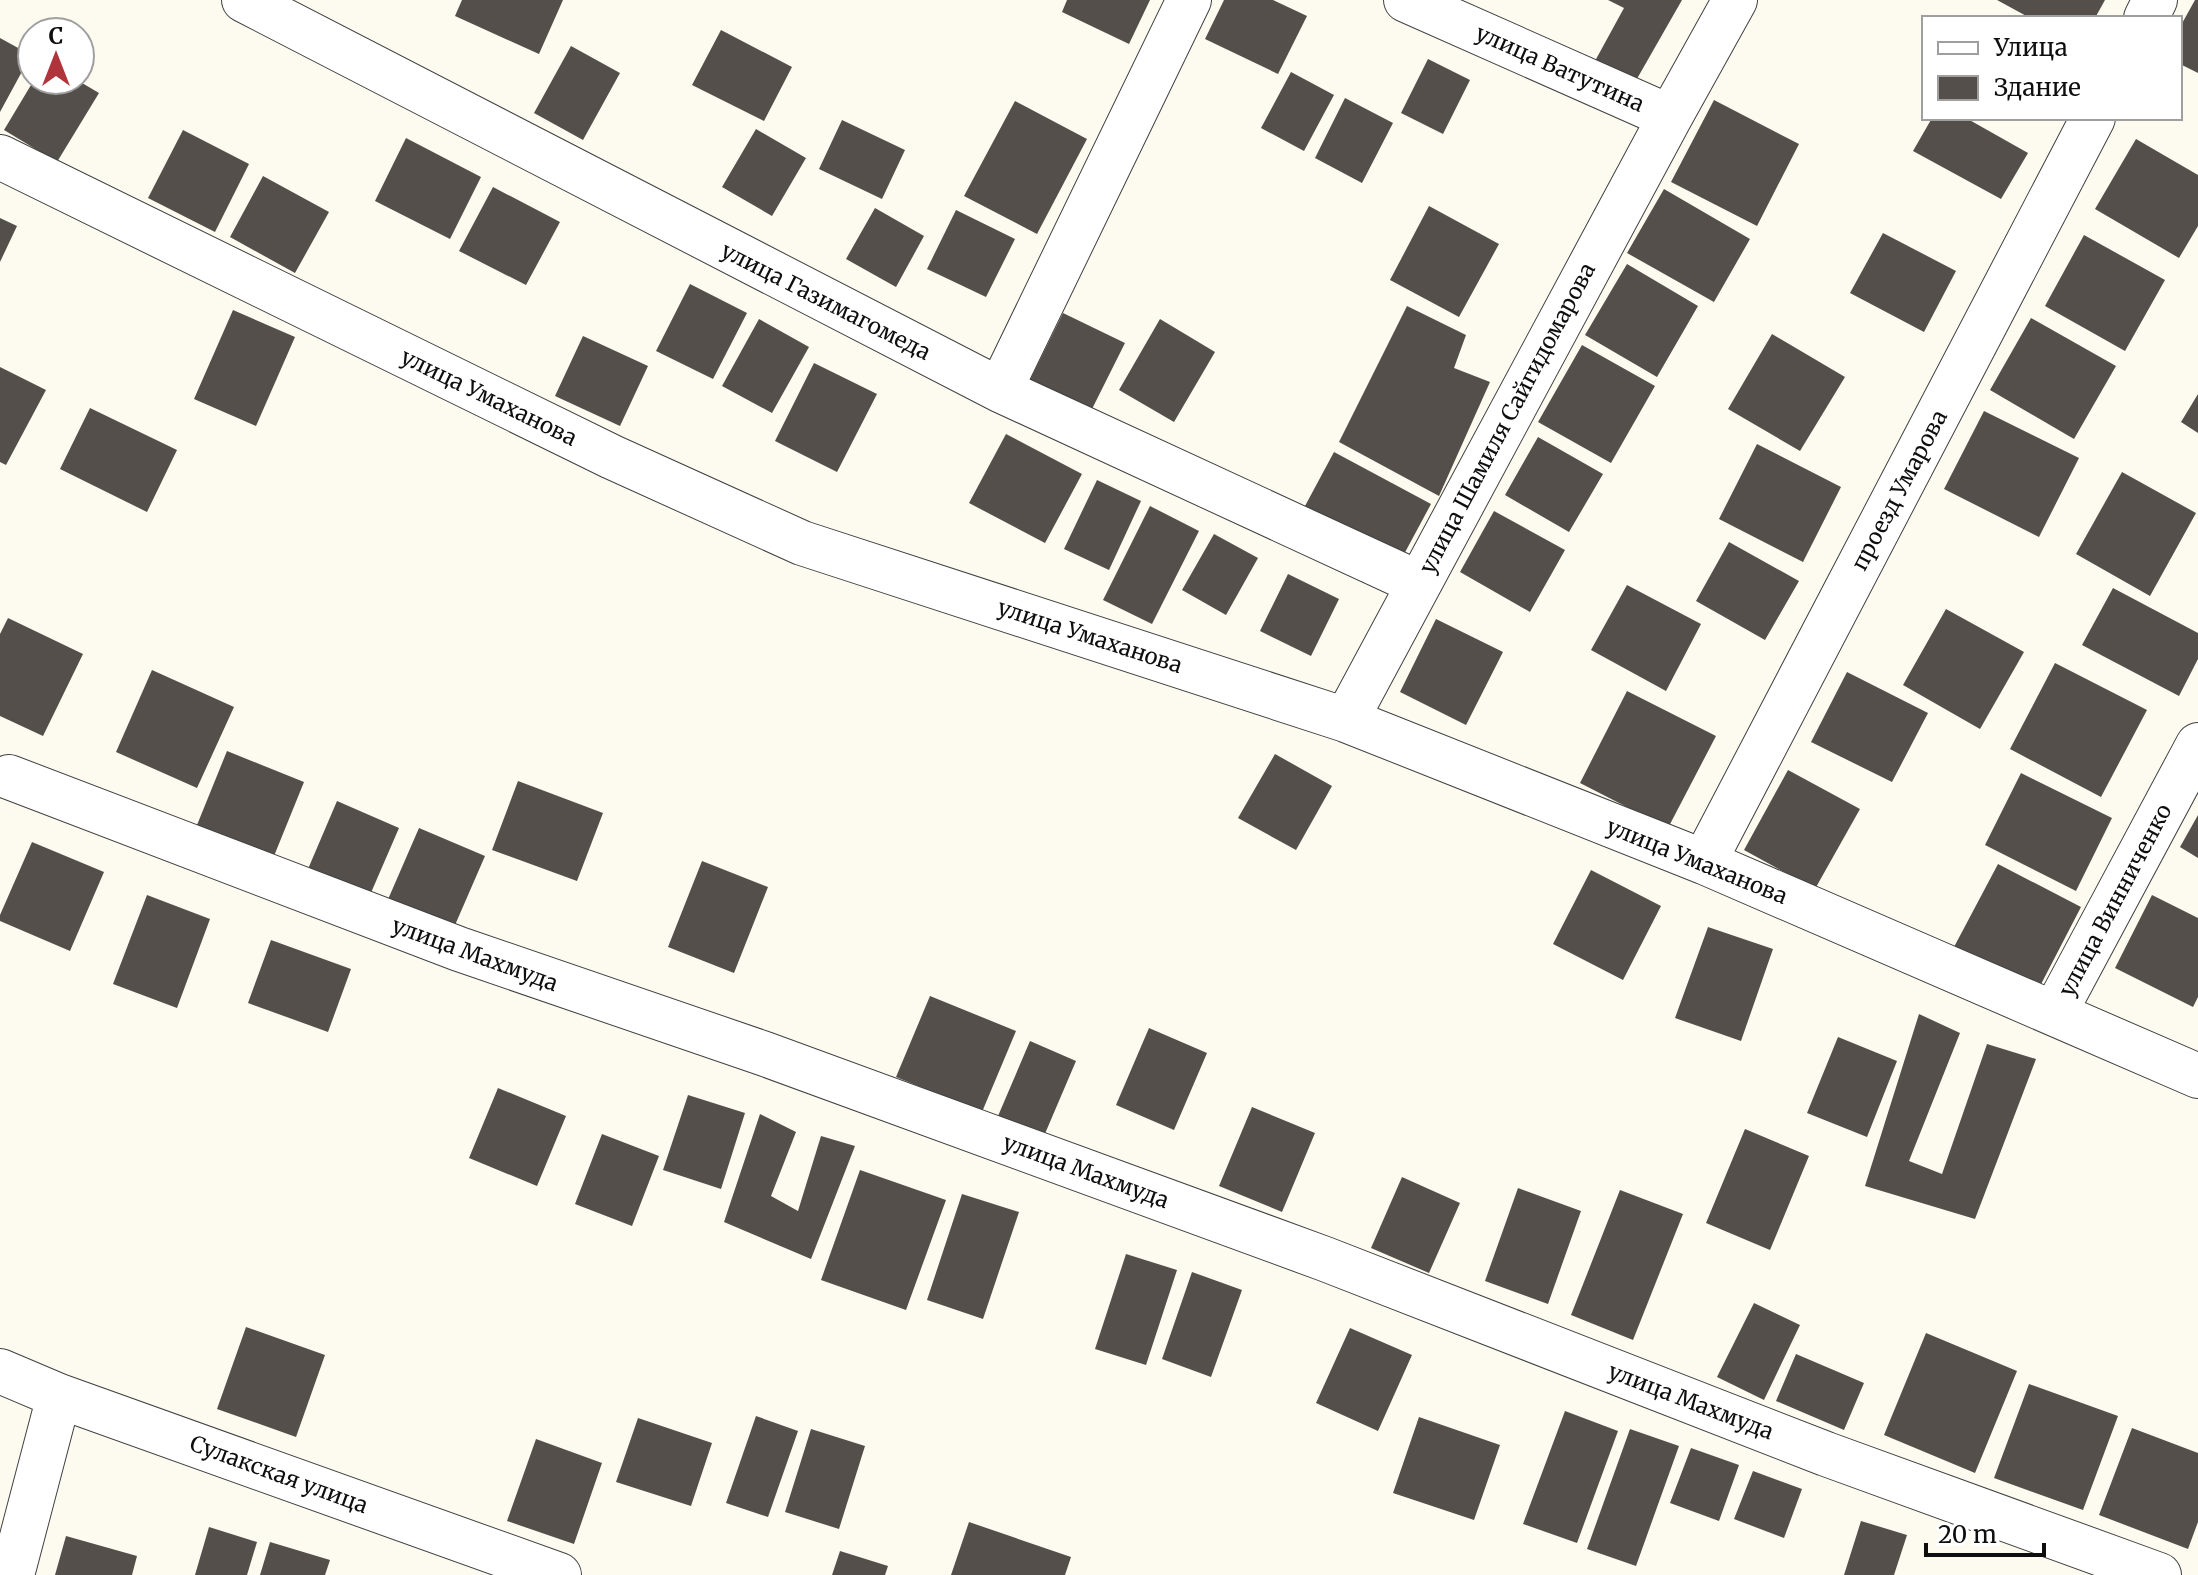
<svg xmlns="http://www.w3.org/2000/svg" width="2198" height="1575" font-family="Merriweather,serif">
<rect width="100%" height="100%" fill="#fdfbf0"/>
<path fill="#554f4b" d="M 462,0 L 563,0 L 539,54 L 455,16 Z
M 1067,0 L 1150,0 L 1129,44 L 1062,12 Z
M 1224,0 L 1273,0 L 1307,16 L 1278,74 L 1205,39 Z
M 1608,0 L 1682,0 L 1634,84 L 1595,61 L 1624,8 Z
M 1997,0 L 2105,0 L 2095,18 L 2030,18 Z
M 2195,0 L 2198,0 L 2198,73 L 2180,64 L 2180,27 Z
M 721,30 L 792,67 L 764,121 L 692,85 Z
M 0,38 L 31,55 L 0,112 Z
M 571,46 L 620,73 L 583,140 L 534,113 Z
M 1428,59 L 1470,80 L 1443,134 L 1401,113 Z
M 1291,72 L 1334,95 L 1304,151 L 1261,128 Z
M 34,80 L 77,80 L 99,93 L 57,162 L 4,130 Z
M 1345,98 L 1393,123 L 1362,183 L 1315,158 Z
M 1714,100 L 1799,144 L 1757,226 L 1671,182 Z
M 1015,101 L 1087,139 L 1037,234 L 964,196 Z
M 1932,118 L 1966,118 L 2028,153 L 2001,199 L 1913,151 Z
M 842,120 L 905,150 L 882,199 L 819,169 Z
M 756,129 L 806,158 L 772,216 L 722,187 Z
M 183,130 L 249,164 L 215,232 L 148,198 Z
M 406,138 L 481,177 L 450,239 L 375,201 Z
M 2136,139 L 2198,175 L 2198,226 L 2179,258 L 2095,209 Z
M 263,176 L 329,212 L 295,273 L 230,237 Z
M 493,187 L 560,222 L 526,285 L 459,251 Z
M 1664,189 L 1750,239 L 1714,302 L 1627,253 Z
M 1429,206 L 1499,244 L 1459,317 L 1390,280 Z
M 875,208 L 924,236 L 896,287 L 846,259 Z
M 956,210 L 1015,239 L 986,297 L 927,269 Z
M 0,218 L 17,226 L 0,262 Z
M 1883,233 L 1956,271 L 1924,332 L 1850,293 Z
M 2084,235 L 2165,280 L 2125,351 L 2045,306 Z
M 1627,264 L 1698,306 L 1657,377 L 1585,335 Z
M 690,284 L 747,313 L 713,379 L 656,351 Z
M 1407,306 L 1466,335 L 1454,368 L 1490,382 L 1439,496 L 1339,442 Z
M 233,310 L 295,337 L 256,426 L 194,399 Z
M 1063,313 L 1125,343 L 1091,411 L 1030,380 Z
M 2031,318 L 2116,366 L 2074,439 L 1990,390 Z
M 759,319 L 809,347 L 772,413 L 722,386 Z
M 1160,319 L 1215,352 L 1174,422 L 1119,390 Z
M 1772,334 L 1845,377 L 1800,451 L 1728,409 Z
M 583,336 L 648,366 L 620,426 L 555,396 Z
M 1582,345 L 1655,386 L 1611,463 L 1538,422 Z
M 814,363 L 877,394 L 837,472 L 775,441 Z
M 0,367 L 46,390 L 6,465 L 0,462 Z
M 2198,394 L 2198,433 L 2181,422 Z
M 90,408 L 177,450 L 147,512 L 60,469 Z
M 1984,411 L 2079,458 L 2039,537 L 1944,489 Z
M 1006,434 L 1082,474 L 1045,543 L 969,503 Z
M 1538,437 L 1603,474 L 1569,532 L 1505,495 Z
M 1757,444 L 1841,487 L 1803,562 L 1719,519 Z
M 1334,452 L 1431,504 L 1402,558 L 1305,506 Z
M 2122,472 L 2196,513 L 2150,596 L 2076,554 Z
M 1097,480 L 1141,501 L 1109,570 L 1064,549 Z
M 1150,506 L 1199,531 L 1152,624 L 1103,600 Z
M 1494,511 L 1565,550 L 1530,612 L 1460,572 Z
M 1214,534 L 1258,558 L 1226,615 L 1182,590 Z
M 1729,542 L 1799,581 L 1765,640 L 1696,601 Z
M 1288,574 L 1339,599 L 1311,656 L 1260,631 Z
M 1627,585 L 1701,624 L 1666,691 L 1591,650 Z
M 2113,588 L 2198,633 L 2198,659 L 2179,696 L 2082,645 Z
M 1946,609 L 2024,652 L 1980,729 L 1903,685 Z
M 8,618 L 83,654 L 43,736 L 0,716 L 0,634 Z
M 1436,619 L 1503,652 L 1466,725 L 1400,692 Z
M 2055,663 L 2147,710 L 2101,797 L 2010,749 Z
M 152,670 L 234,707 L 197,788 L 116,752 Z
M 1847,672 L 1928,713 L 1892,782 L 1811,742 Z
M 1627,691 L 1716,736 L 1668,828 L 1580,783 Z
M 227,751 L 304,782 L 274,856 L 197,825 Z
M 1275,754 L 1332,786 L 1296,850 L 1238,818 Z
M 1788,770 L 1860,809 L 1815,889 L 1744,850 Z
M 2021,773 L 2112,818 L 2076,891 L 1985,845 Z
M 518,781 L 603,813 L 577,881 L 492,850 Z
M 337,801 L 399,828 L 370,895 L 308,869 Z
M 2198,815 L 2198,858 L 2180,847 Z
M 419,828 L 485,856 L 452,932 L 386,904 Z
M 32,842 L 104,872 L 70,951 L 0,921 L 0,915 Z
M 702,861 L 768,887 L 734,973 L 668,947 Z
M 1998,864 L 2081,907 L 2038,990 L 1954,947 Z
M 1591,870 L 1661,906 L 1623,980 L 1553,944 Z
M 147,895 L 210,919 L 177,1008 L 113,984 Z
M 2152,895 L 2198,918 L 2198,997 L 2193,1007 L 2115,968 Z
M 1708,927 L 1773,949 L 1741,1041 L 1675,1018 Z
M 271,940 L 351,969 L 328,1032 L 248,1003 Z
M 930,996 L 1016,1031 L 982,1112 L 896,1077 Z
M 1919,1014 L 1960,1033 L 1909,1161 L 1942,1174 L 1987,1044 L 2036,1059 L 1975,1219 L 1865,1186 Z
M 1149,1028 L 1207,1053 L 1174,1130 L 1116,1105 Z
M 1838,1037 L 1897,1061 L 1867,1137 L 1807,1113 Z
M 1030,1041 L 1076,1061 L 1044,1136 L 998,1116 Z
M 498,1088 L 566,1116 L 537,1186 L 469,1158 Z
M 688,1095 L 745,1113 L 721,1189 L 663,1170 Z
M 1252,1107 L 1315,1133 L 1282,1212 L 1219,1186 Z
M 760,1114 L 796,1132 L 771,1196 L 798,1211 L 821,1136 L 855,1146 L 811,1259 L 724,1222 Z
M 1745,1129 L 1809,1156 L 1770,1250 L 1706,1223 Z
M 602,1134 L 659,1156 L 632,1226 L 575,1204 Z
M 860,1170 L 946,1200 L 906,1310 L 821,1280 Z
M 1402,1177 L 1460,1203 L 1429,1273 L 1371,1248 Z
M 1518,1188 L 1581,1211 L 1548,1304 L 1485,1281 Z
M 1620,1190 L 1683,1214 L 1633,1340 L 1571,1315 Z
M 962,1194 L 1019,1212 L 983,1319 L 927,1300 Z
M 1126,1254 L 1177,1270 L 1146,1365 L 1095,1349 Z
M 1192,1272 L 1242,1290 L 1211,1377 L 1162,1359 Z
M 1754,1303 L 1800,1325 L 1764,1400 L 1717,1377 Z
M 246,1327 L 325,1355 L 296,1437 L 217,1409 Z
M 1350,1328 L 1412,1355 L 1378,1431 L 1316,1403 Z
M 1926,1333 L 2017,1371 L 1975,1473 L 1884,1435 Z
M 1796,1354 L 1864,1383 L 1844,1430 L 1776,1401 Z
M 2029,1384 L 2118,1416 L 2083,1510 L 1994,1478 Z
M 1565,1411 L 1618,1431 L 1577,1543 L 1523,1524 Z
M 756,1416 L 798,1431 L 768,1517 L 726,1503 Z
M 1419,1417 L 1500,1445 L 1474,1520 L 1393,1493 Z
M 638,1418 L 712,1443 L 691,1506 L 616,1482 Z
M 2132,1428 L 2198,1453 L 2198,1522 L 2188,1549 L 2099,1515 Z
M 811,1429 L 865,1446 L 839,1529 L 785,1512 Z
M 1630,1429 L 1679,1446 L 1636,1566 L 1587,1549 Z
M 536,1439 L 602,1463 L 574,1544 L 507,1521 Z
M 1691,1448 L 1739,1465 L 1719,1521 L 1670,1503 Z
M 1753,1471 L 1802,1489 L 1784,1538 L 1734,1519 Z
M 1861,1521 L 1907,1535 L 1894,1575 L 1844,1575 Z
M 969,1522 L 1071,1557 L 1065,1575 L 951,1575 Z
M 209,1527 L 257,1542 L 247,1575 L 195,1575 Z
M 66,1536 L 137,1556 L 132,1575 L 55,1575 Z
M 270,1542 L 330,1560 L 325,1575 L 260,1575 Z
M 840,1551 L 888,1566 L 885,1575 L 832,1575 Z"/>
<g fill="none" stroke-linecap="round" stroke-linejoin="round">
<g stroke="#414141" stroke-width="46">
<path id="street" d="M 244,0 L 1000,390 L 1418,583
M 1406,0 L 1670,117
M 2146,18 L 2155,0
M 0,157 L 612,457 L 802,543 L 1346,720 L 1704,862 L 2198,1076
M 1000,390 L 1189,0
M 1346,720 L 1670,117 L 1735,0
M 9,777 L 459,949 L 765,1054 L 1325,1259 L 1826,1454 L 2159,1575
M 1704,862 L 2093,118
M 2055,1012 L 2198,745
M 0,1371 L 59,1396 L 559,1575
M 12,1575 L 59,1396"/>
</g>
<use href="#street" stroke="#fff" stroke-width="44"/>
</g>
<g text-anchor="middle" stroke-width="8" stroke-linejoin="round" paint-order="stroke">
<g font-size="22" fill="#0e0e0e" stroke="#fff">
<text transform="translate(1560 68) rotate(24)" y="8">улица Ватутина</text>
<text transform="translate(826 301) rotate(27)" y="8">улица Газимагомеда</text>
<text transform="translate(489 397) rotate(26)" y="8">улица Умаханова</text>
<text transform="translate(1507 418) rotate(-62)" y="8">улица Шамиля Сайгидомарова</text>
<text transform="translate(1899 490) rotate(-62)" y="8">проезд Умарова</text>
<text transform="translate(1090 636) rotate(18)" y="8">улица Умаханова</text>
<text transform="translate(1697 861) rotate(22)" y="8">улица Умаханова</text>
<text transform="translate(2115 900) rotate(-62)" y="8">улица Винниченко</text>
<text transform="translate(475 954) rotate(20)" y="8">улица Махмуда</text>
<text transform="translate(1086 1171) rotate(20)" y="8">улица Махмуда</text>
<text transform="translate(1691 1401) rotate(21)" y="8">улица Махмуда</text>
<text transform="translate(279 1474) rotate(20)" y="8">Сулакская улица</text>
</g>
</g>
<rect x="1922" y="16" width="260" height="104" fill="#ffffff" stroke="#9f9f9f" stroke-width="2"/>
<rect x="1938" y="42" width="40" height="12" fill="#ffffff" stroke="#9f9f9f" stroke-width="2"/>
<text x="1994" y="56" font-size="24" fill="#0e0e0e">Улица</text>
<rect x="1938" y="76" width="40" height="24" fill="#554f4b" stroke="#9f9f9f" stroke-width="2"/>
<text x="1994" y="96" font-size="24" fill="#0e0e0e">Здание</text>
<g transform="translate(56 56)"><circle r="38" fill="#ffffff" stroke="#9f9f9f" stroke-width="2"/>
<path d="M0-6L14 30L0 20L-14 30Z" fill="#b0343c"/>
<text y="-12" font-size="22" font-weight="bold" text-anchor="middle" fill="#0e0e0e">С</text>
</g>
<path d="M1926 1543v12h118v-12" fill="none" stroke="#0e0e0e" stroke-width="4"/>
<text x="1938" y="1543" font-size="24" fill="#0e0e0e" stroke="#ffffff" stroke-width="6" paint-order="stroke">20 m</text>
</svg>
